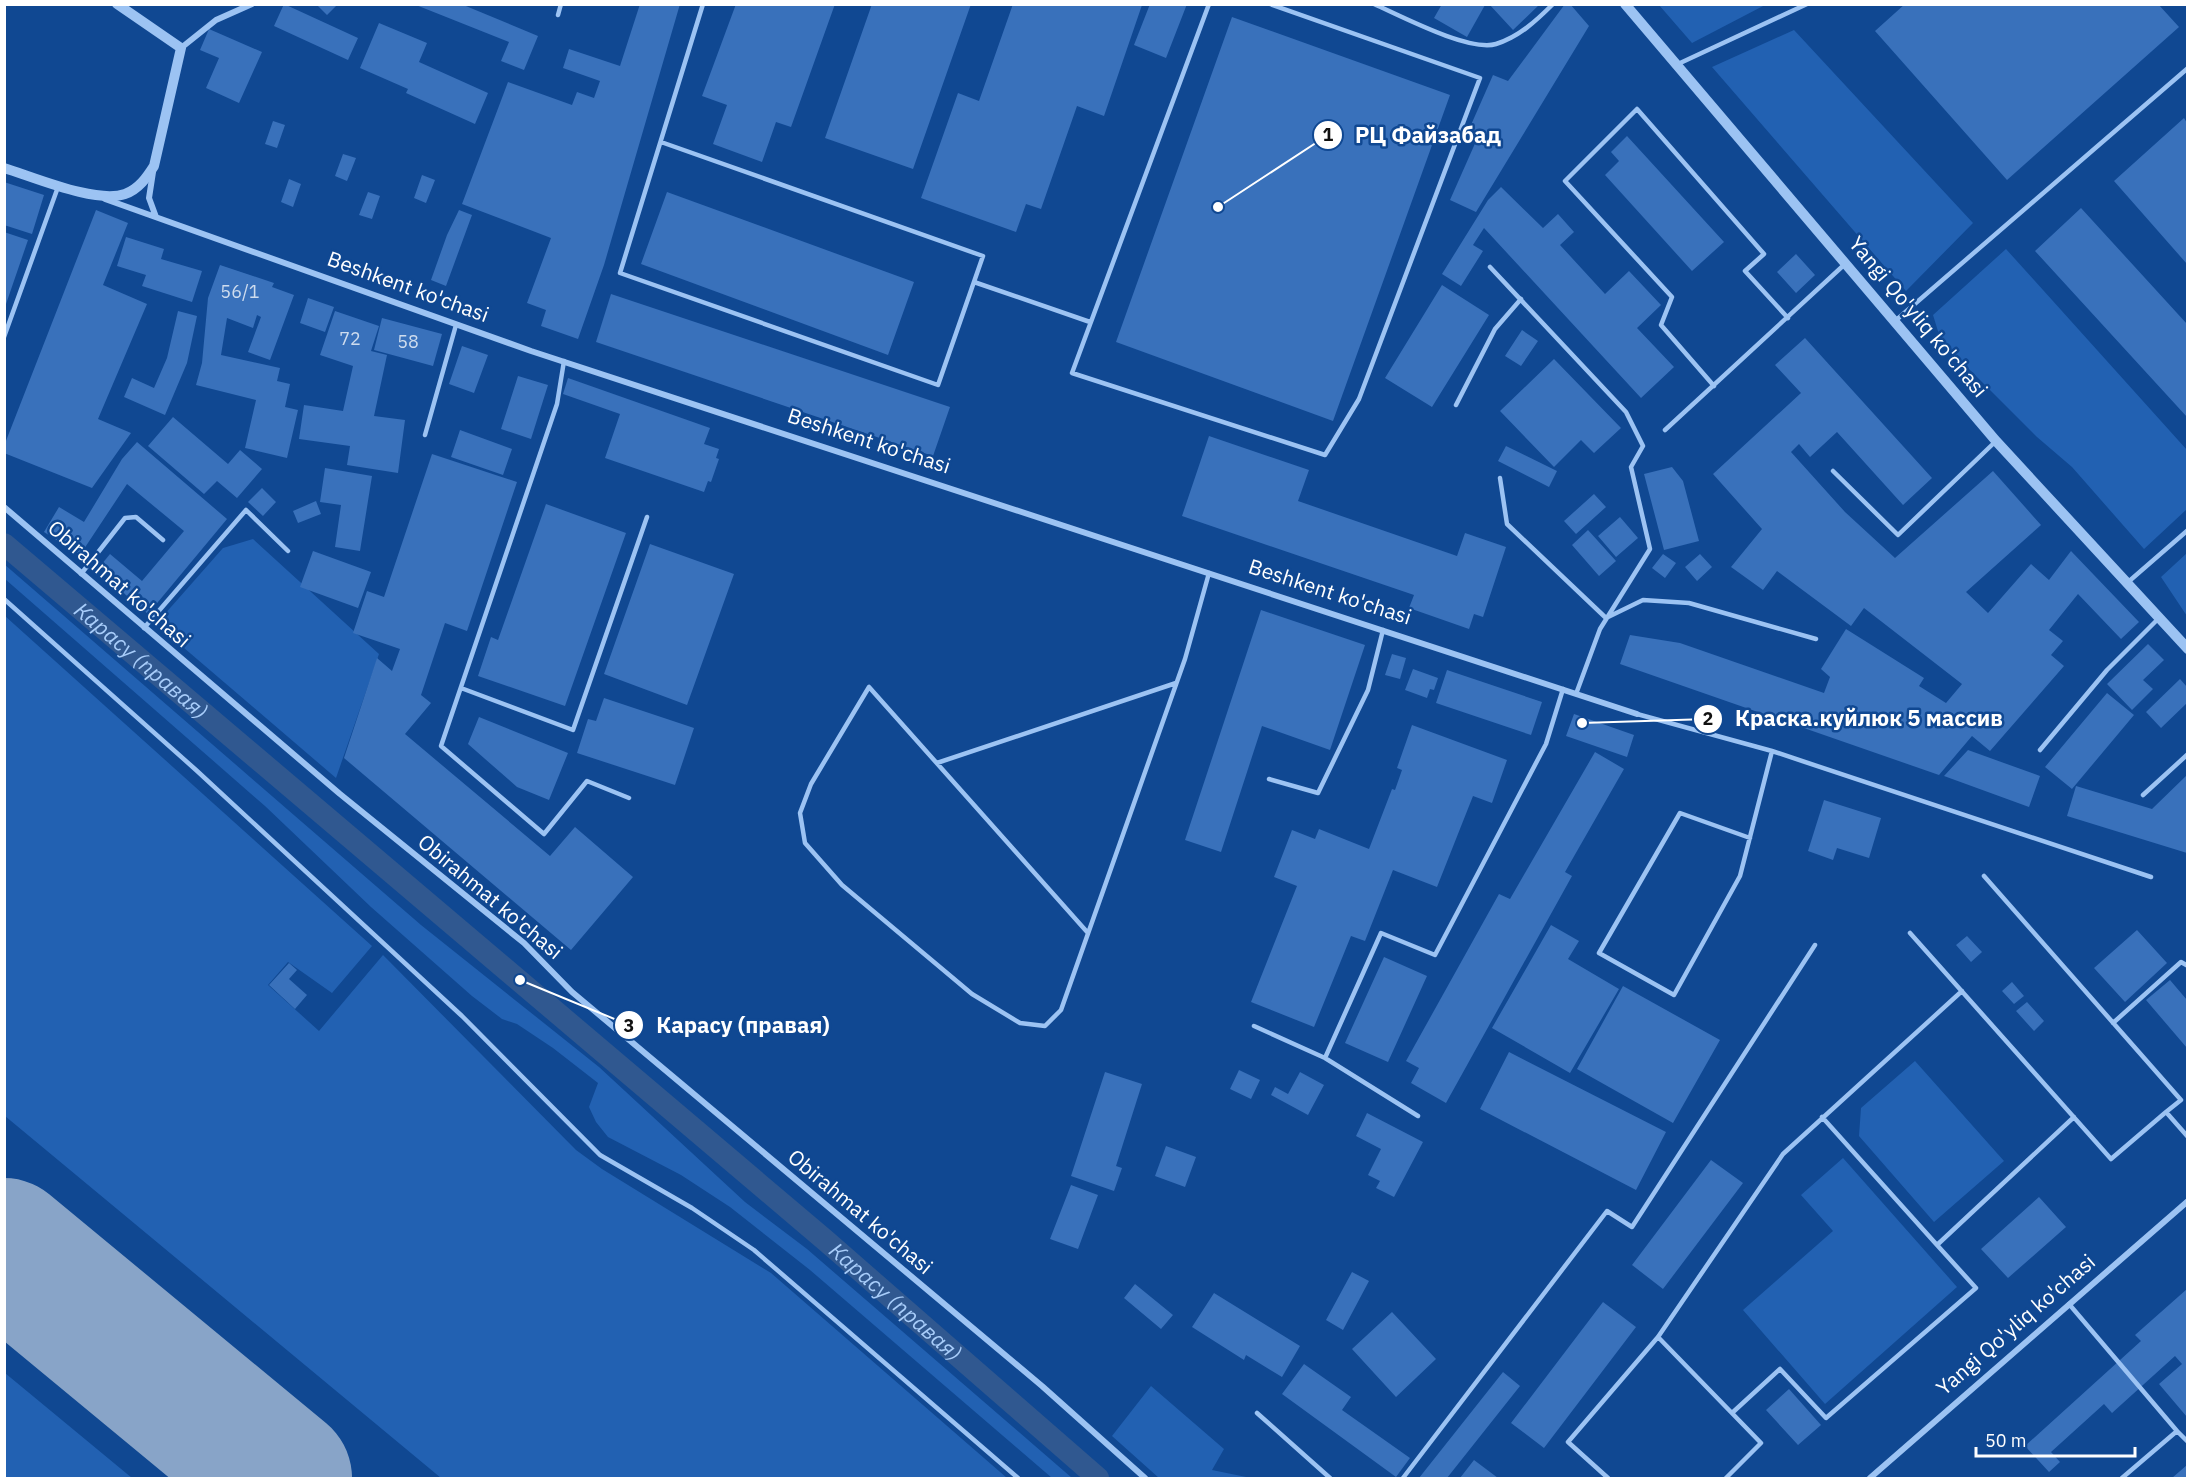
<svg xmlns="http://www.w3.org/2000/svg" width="2192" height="1483" font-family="'IBM Plex Sans',sans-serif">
<rect width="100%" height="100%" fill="#104892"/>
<path fill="#2261b2" d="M 1659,5 L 1765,5 L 1692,43 Z
M 1794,30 L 1973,223 L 1906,291 L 1712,67 Z
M 2006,249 L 2187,450 L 2187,509 L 2144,549 L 2072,467 L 2037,437 L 1941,341 L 1933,315 Z
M 253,539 L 379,654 L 336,778 L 156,624 L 223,548 Z
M 2187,553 L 2187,616 L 2161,577 Z
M 4,564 L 421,925 L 599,1067 L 745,1202 L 807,1249 L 1072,1478 L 1052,1478 L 810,1270 L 730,1207 L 681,1175 L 608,1137 L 596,1122 L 589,1107 L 598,1083 L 553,1048 L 517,1024 L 502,1019 L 472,996 L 371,907 L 265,806 L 5,579 Z
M 5,616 L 372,946 L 332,993 L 288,962 L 268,985 L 319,1031 L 383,955 L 576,1150 L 602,1169 L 771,1273 L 1007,1478 L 441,1478 L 5,1116 Z
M 1915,1061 L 2004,1161 L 1934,1222 L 1859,1136 L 1861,1108 Z
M 1843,1158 L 1957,1287 L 1825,1404 L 1743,1310 L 1833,1231 L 1801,1195 Z
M 4,1373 L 5,1373 L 132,1478 L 5,1478 Z
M 1151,1386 L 1224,1449 L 1212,1470 L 1251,1478 L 1159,1478 L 1112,1436 Z"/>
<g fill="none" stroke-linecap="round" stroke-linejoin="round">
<path stroke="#305890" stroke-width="22" id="s1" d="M 4,544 L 825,1240 L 1098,1478"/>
<path stroke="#88a4c8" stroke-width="142" d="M 4,1249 L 281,1478"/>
</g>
<path fill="#3971bb" d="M 284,4 L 358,38 L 348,60 L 274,26 Z
M 316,4 L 338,4 L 327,15 Z
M 461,4 L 538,36 L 524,70 L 501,61 L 509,42 L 416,5 Z
M 640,4 L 680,4 L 604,265 L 578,339 L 541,326 L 546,310 L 527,303 L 551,238 L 462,204 L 508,82 L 572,105 L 577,92 L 594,98 L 600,81 L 563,68 L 569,49 L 620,66 Z
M 736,4 L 835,4 L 791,127 L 776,122 L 762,162 L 713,144 L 727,105 L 702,96 Z
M 872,4 L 971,4 L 913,169 L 825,138 Z
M 1013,4 L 1142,5 L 1104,116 L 1077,106 L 1041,209 L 1026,204 L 1016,232 L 921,198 L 958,93 L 979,101 Z
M 1150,4 L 1187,4 L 1166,58 L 1134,45 Z
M 1442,4 L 1483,4 L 1485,5 L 1467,37 L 1434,18 Z
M 1489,4 L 1540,4 L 1513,30 Z
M 1565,4 L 1570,4 L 1589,26 L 1476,212 L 1450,200 L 1477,139 L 1467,134 L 1493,75 L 1508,81 Z
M 1905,4 L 2158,4 L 2179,27 L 2007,180 L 1875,31 Z
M 1232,17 L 1450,95 L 1333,421 L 1116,342 Z
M 379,23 L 427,43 L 419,62 L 488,93 L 475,124 L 406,93 L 408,89 L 360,68 Z
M 209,29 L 262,52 L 239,103 L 206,88 L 219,58 L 200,50 Z
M 2184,118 L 2187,123 L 2187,264 L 2114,181 Z
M 273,121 L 285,125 L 277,148 L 265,144 Z
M 1627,136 L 1724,242 L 1692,271 L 1605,175 L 1619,161 L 1611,152 Z
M 343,154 L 356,158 L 347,181 L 335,176 Z
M 422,175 L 435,180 L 426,203 L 414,198 Z
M 289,179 L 301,184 L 293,207 L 281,202 Z
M 4,182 L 44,195 L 32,234 L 4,225 Z
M 1501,187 L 1543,228 L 1558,214 L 1574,232 L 1560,245 L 1605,294 L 1629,271 L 1661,305 L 1637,328 L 1674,367 L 1641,398 L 1484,228 L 1473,245 L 1483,251 L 1461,286 L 1442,274 L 1488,200 Z
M 368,192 L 380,196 L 372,219 L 359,215 Z
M 667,192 L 914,282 L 888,355 L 641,264 Z
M 2081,208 L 2187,324 L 2187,417 L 2035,251 Z
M 96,210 L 128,223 L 103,285 L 147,304 L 98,419 L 131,433 L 92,488 L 4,453 L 4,446 Z
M 459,210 L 472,215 L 446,286 L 431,280 L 447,235 Z
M 4,232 L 28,240 L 5,307 L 4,307 Z
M 126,237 L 164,249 L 161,259 L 202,271 L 192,302 L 142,286 L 146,275 L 117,266 Z
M 1796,254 L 1815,275 L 1796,293 L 1777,272 Z
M 220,265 L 274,283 L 272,287 L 294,295 L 270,360 L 248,352 L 261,317 L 257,315 L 253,328 L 227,318 L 221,355 L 280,368 L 277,381 L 290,384 L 285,407 L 298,410 L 287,458 L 245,448 L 256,400 L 196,385 L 202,363 L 208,298 Z
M 1442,285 L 1489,315 L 1432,407 L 1385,378 Z
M 611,294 L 950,407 L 933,456 L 596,342 Z
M 308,298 L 334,307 L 325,332 L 300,323 Z
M 178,311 L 197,316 L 187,363 L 165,415 L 124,397 L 132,378 L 154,388 L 167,358 Z
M 335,311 L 379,326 L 371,351 L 387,355 L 374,416 L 405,420 L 398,473 L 347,465 L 350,446 L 299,439 L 304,405 L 343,411 L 353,366 L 320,355 Z
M 382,318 L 442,334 L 433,366 L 374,350 Z
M 1522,330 L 1538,341 L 1521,366 L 1505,356 Z
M 1805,338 L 1932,478 L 1903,505 L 1837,432 L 1810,457 L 1799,444 L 1791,452 L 1845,512 L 1895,558 L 1993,471 L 2041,525 L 1966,592 L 1988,613 L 2031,564 L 2049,580 L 2071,551 L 2139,622 L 2121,639 L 2078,594 L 2049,630 L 2063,641 L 2051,655 L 2064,666 L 1990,751 L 1972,736 L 1939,775 L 1620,664 L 1630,635 L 1680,643 L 1824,693 L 1830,677 L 1821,669 L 1846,629 L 1924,678 L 1919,686 L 1946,703 L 1962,684 L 1864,608 L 1851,626 L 1777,571 L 1763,590 L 1731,567 L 1762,529 L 1713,474 L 1801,393 L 1775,365 Z
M 462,346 L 488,355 L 474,393 L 449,384 Z
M 1554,359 L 1621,428 L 1594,453 L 1581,440 L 1554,467 L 1500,411 Z
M 518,376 L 548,385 L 531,439 L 501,429 Z
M 568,378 L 710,428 L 704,444 L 719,449 L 716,458 L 719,459 L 711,482 L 708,481 L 704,492 L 605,458 L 620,414 L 563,394 Z
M 173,417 L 228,464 L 240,450 L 262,469 L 237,498 L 217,481 L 204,494 L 148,446 Z
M 460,430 L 512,449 L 503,475 L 451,457 Z
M 1209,436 L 1309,470 L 1298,501 L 1457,556 L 1465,533 L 1506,547 L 1483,617 L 1474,614 L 1469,629 L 1409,608 L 1414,595 L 1182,516 Z
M 137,442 L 227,519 L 148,614 L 97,570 L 110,554 L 142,581 L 184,531 L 127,484 L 80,555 L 44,532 L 59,507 L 84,522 L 122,459 Z
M 1506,446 L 1557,471 L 1549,487 L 1498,461 Z
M 432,454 L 517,482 L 467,631 L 445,623 L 421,695 L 431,703 L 405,734 L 550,856 L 575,827 L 633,877 L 571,950 L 344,758 L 377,658 L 392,671 L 400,649 L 353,633 L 367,591 L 384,597 Z
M 1672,467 L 1683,481 L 1699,541 L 1664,550 L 1644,474 Z
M 325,468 L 372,476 L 360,551 L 335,547 L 341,505 L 320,502 Z
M 262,488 L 276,502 L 263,516 L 248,502 Z
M 1594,494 L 1606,507 L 1576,534 L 1564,521 Z
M 316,501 L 321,514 L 298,523 L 293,511 Z
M 546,504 L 626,533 L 565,706 L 478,676 L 491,637 L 498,640 Z
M 1620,517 L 1638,538 L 1616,557 L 1598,536 Z
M 1588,530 L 1616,561 L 1599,576 L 1572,545 Z
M 650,544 L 734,574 L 687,705 L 604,674 Z
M 313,551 L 371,572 L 358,608 L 300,587 Z
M 1663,554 L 1676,563 L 1665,578 L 1652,568 Z
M 1700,554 L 1712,567 L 1697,581 L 1685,567 Z
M 1261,610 L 1365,645 L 1330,750 L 1262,726 L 1221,852 L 1185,840 Z
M 2148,644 L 2164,660 L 2143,680 L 2153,689 L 2132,710 L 2107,684 Z
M 1392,654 L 1406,658 L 1400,679 L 1385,675 Z
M 1413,669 L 1438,678 L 1434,690 L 1430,689 L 1427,698 L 1405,690 Z
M 1447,670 L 1542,702 L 1531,735 L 1436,703 Z
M 2180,679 L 2187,687 L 2187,703 L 2161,728 L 2146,712 Z
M 2107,693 L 2134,715 L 2072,789 L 2045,767 Z
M 604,698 L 694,728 L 675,785 L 577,753 L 588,719 L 596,721 Z
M 1574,714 L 1634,735 L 1627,757 L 1566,736 Z
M 479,717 L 568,753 L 549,800 L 517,787 L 468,744 Z
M 1412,725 L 1507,760 L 1492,803 L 1473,796 L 1437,887 L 1393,870 L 1365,941 L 1351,936 L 1314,1027 L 1251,1002 L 1297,886 L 1274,877 L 1292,830 L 1315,839 L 1319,829 L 1369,849 L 1392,789 L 1395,790 L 1402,770 L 1397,768 Z
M 1968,750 L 2040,776 L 2029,807 L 1944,776 Z
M 1595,752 L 1624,769 L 1565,872 L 1572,876 L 1446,1103 L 1411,1083 L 1419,1068 L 1406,1061 L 1499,894 L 1510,899 Z
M 2187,775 L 2187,853 L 2067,816 L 2076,786 L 2152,809 Z
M 1824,800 L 1881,818 L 1869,858 L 1837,848 L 1833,860 L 1808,851 Z
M 1551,925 L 1579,941 L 1568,959 L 1619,989 L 1570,1073 L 1492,1028 Z
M 2137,930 L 2167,963 L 2125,1002 L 2094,968 Z
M 1967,936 L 1982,952 L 1971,962 L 1956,945 Z
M 1384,957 L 1427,976 L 1388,1062 L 1345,1043 Z
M 289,963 L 297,970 L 289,979 L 307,995 L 295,1009 L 269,985 Z
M 2170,980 L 2187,1000 L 2187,1048 L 2146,1000 Z
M 2012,982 L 2024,996 L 2014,1004 L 2002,991 Z
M 1623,986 L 1720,1040 L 1673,1123 L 1577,1069 Z
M 2027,1002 L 2044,1021 L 2034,1031 L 2016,1011 Z
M 1509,1052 L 1666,1132 L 1636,1190 L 1480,1109 Z
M 1239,1070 L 1260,1080 L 1251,1099 L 1230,1089 Z
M 1105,1072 L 1142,1084 L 1116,1166 L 1122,1168 L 1114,1191 L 1071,1176 Z
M 1300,1072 L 1324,1085 L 1308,1115 L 1271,1095 L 1275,1087 L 1288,1094 Z
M 1367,1113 L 1423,1142 L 1394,1197 L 1376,1188 L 1380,1181 L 1368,1175 L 1381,1149 L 1356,1136 Z
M 1166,1146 L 1196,1157 L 1185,1187 L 1155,1176 Z
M 1711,1160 L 1743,1183 L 1663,1289 L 1632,1265 Z
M 1071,1185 L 1098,1195 L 1078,1249 L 1050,1239 Z
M 2039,1197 L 2066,1227 L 2008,1278 L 1981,1249 Z
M 1352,1272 L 1369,1281 L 1343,1330 L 1326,1320 Z
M 1135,1284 L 1173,1315 L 1161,1329 L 1124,1298 Z
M 2187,1289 L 2187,1417 L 2159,1384 L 2182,1364 L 2175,1356 L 2112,1413 L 2104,1404 L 2051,1452 L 2060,1462 L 2049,1472 L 2025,1446 L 2141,1341 L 2135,1335 Z
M 1214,1293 L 1300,1346 L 1282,1377 L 1246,1355 L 1244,1360 L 1192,1327 Z
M 1603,1302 L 1636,1327 L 1544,1448 L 1511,1423 Z
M 1392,1312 L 1436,1359 L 1396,1397 L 1352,1349 Z
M 1304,1364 L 1351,1397 L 1342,1410 L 1410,1458 L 1396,1477 L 1282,1394 Z
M 1503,1372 L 1520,1386 L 1447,1478 L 1419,1478 Z
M 1789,1389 L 1821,1425 L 1798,1445 L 1766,1410 Z
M 1474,1460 L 1498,1478 L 1460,1478 Z
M 2187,1465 L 2187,1478 L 2172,1478 Z"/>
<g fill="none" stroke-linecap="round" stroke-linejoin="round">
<path stroke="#9cc3f3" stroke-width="4.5" d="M 1209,4 L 1072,373 L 1325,455 L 1359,399 L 1480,78 L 1270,4
M 1374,4 C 1401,16 1469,52 1496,44 C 1519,37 1537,20 1553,4
M 558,15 L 561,4
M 1678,64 L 1807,4
M 661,142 L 983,256 L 938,385 L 620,273 L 703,4
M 1490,267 L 1626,412 L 1643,446 L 1631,467 L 1650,549 L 1600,629 L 1576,694
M 974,282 L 1090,322
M 1895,321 L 2188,68
M 4,337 L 58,187
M 564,361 L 557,404 L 441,746 L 544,834 L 587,781 L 629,798
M 1714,386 L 1661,325 L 1672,297 L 1565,181 L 1637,109 L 1764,254 L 1745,271 L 1788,318
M 1456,405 L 1495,329 L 1521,299
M 1665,430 L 1845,264
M 425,435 L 456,325
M 1833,471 L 1898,535 L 1996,441
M 1500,478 L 1507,524 L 1606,618 L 1643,600 L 1689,603 L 1816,639
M 81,574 L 125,518 L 136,517 L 163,540
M 2127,583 L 2188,530
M 4,599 L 196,770 L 462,1016 L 600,1155 L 692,1208 L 754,1250 L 1018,1478
M 144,628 L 246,510 L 288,551
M 461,688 L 573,730 L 647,517
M 1637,714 L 1772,751 L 2151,877
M 2040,750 L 2107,670 L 2159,618
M 937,763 L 1176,683
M 1269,779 L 1318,793 L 1368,690 L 1383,630
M 2143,795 L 2188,754
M 1750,838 L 1680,813 L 1599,953 L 1674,995 L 1740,876 L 1772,751
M 1984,876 L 2181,1100 L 2166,1112
M 1088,933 L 869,687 L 811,784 L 800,813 L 805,843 L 842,885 L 972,994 L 1020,1023 L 1045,1026 L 1061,1010 L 1185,659 L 1209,573
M 1910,933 L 2111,1159 L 2166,1112 L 2188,1137
M 2113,1023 L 2181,962 L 2188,966
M 1254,1026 L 1325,1058 L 1418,1116
M 1325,1058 L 1381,933 L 1435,955 L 1546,744 L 1563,689
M 1822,1117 L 1937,1245 L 2074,1117
M 2069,1304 L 2177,1431 L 2122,1478
M 1658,1337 L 1761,1443 L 1726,1478
M 1257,1413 L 1330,1478
M 1732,1413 L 1780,1369 L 1826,1418 L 1976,1288 L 1937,1245
M 2177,1431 L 2188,1442
M 1403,1478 L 1607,1211 L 1632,1227 L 1815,945
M 1608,1478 L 1568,1442 L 1658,1337 L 1783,1154 L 1962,991"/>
<path stroke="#9cc3f3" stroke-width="6" d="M 181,48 L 216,20 L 252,4
M 153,172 L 149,198 L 156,217
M 105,199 L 531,351 L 1637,714
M 4,507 L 340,794 L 524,943 L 572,992 L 1042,1386 L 1145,1478
M 1870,1478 L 2188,1201"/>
<path stroke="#9cc3f3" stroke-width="10" d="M 1625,4 L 1996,441 L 2188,649
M 4,168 C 34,177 96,204 125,194 C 139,189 147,177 154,166 L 181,48 L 117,4"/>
</g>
<g text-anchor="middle" stroke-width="5" stroke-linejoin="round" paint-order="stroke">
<g font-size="18" fill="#cedcee">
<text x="240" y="298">56/1</text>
<text x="350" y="345">72</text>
<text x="408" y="348">58</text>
</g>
<g font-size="21" fill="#fff" stroke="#104892">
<text transform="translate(408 287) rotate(20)" y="7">Beshkent ko'chasi</text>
<text transform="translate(1918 317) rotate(50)" y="7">Yangi Qo'yliq ko'chasi</text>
<text transform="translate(869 441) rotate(18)" y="7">Beshkent ko'chasi</text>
<text transform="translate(119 584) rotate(41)" y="7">Obirahmat ko'chasi</text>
<text transform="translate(1330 592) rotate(18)" y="7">Beshkent ko'chasi</text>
<text transform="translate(490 897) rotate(40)" y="7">Obirahmat ko'chasi</text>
<text transform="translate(860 1212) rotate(40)" y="7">Obirahmat ko'chasi</text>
<text transform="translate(2016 1325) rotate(-41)" y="7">Yangi Qo'yliq ko'chasi</text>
</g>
<g font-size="22" font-style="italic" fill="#a8cdfa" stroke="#104892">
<text dy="8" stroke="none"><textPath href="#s1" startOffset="180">Карасу (правая)</textPath></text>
<text dy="8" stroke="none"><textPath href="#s1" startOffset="1170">Карасу (правая)</textPath></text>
</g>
</g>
<path fill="none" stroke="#fff" stroke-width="2" d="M1218 207L1328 135M1582 723L1708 719M520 980L629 1025"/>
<g fill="#fff" stroke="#104892" stroke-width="2">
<circle cx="1218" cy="207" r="6"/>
<circle cx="1582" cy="723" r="6"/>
<circle cx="520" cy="980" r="6"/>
<circle cx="1328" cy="135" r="15"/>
<circle cx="1708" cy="719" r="15"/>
<circle cx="629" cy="1025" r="15"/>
</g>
<g font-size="18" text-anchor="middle" font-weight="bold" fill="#111">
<text x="1328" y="141">1</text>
<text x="1708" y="725">2</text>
<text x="629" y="1032">3</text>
</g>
<g font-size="22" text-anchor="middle" font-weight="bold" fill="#fff" stroke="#104892" stroke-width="5" stroke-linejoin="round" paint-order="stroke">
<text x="1428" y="143">РЦ Файзабад</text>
<text x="1869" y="726">Краска.куйлюк 5 массив</text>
<text x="743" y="1033">Карасу (правая)</text>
</g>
<rect width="2192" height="1483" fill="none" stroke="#ffffff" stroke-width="12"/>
<path d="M1976 1447v9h159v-9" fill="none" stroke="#ffffff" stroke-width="3"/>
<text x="1985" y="1447" font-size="18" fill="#ffffff" stroke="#104892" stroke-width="4.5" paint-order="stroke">50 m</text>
</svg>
